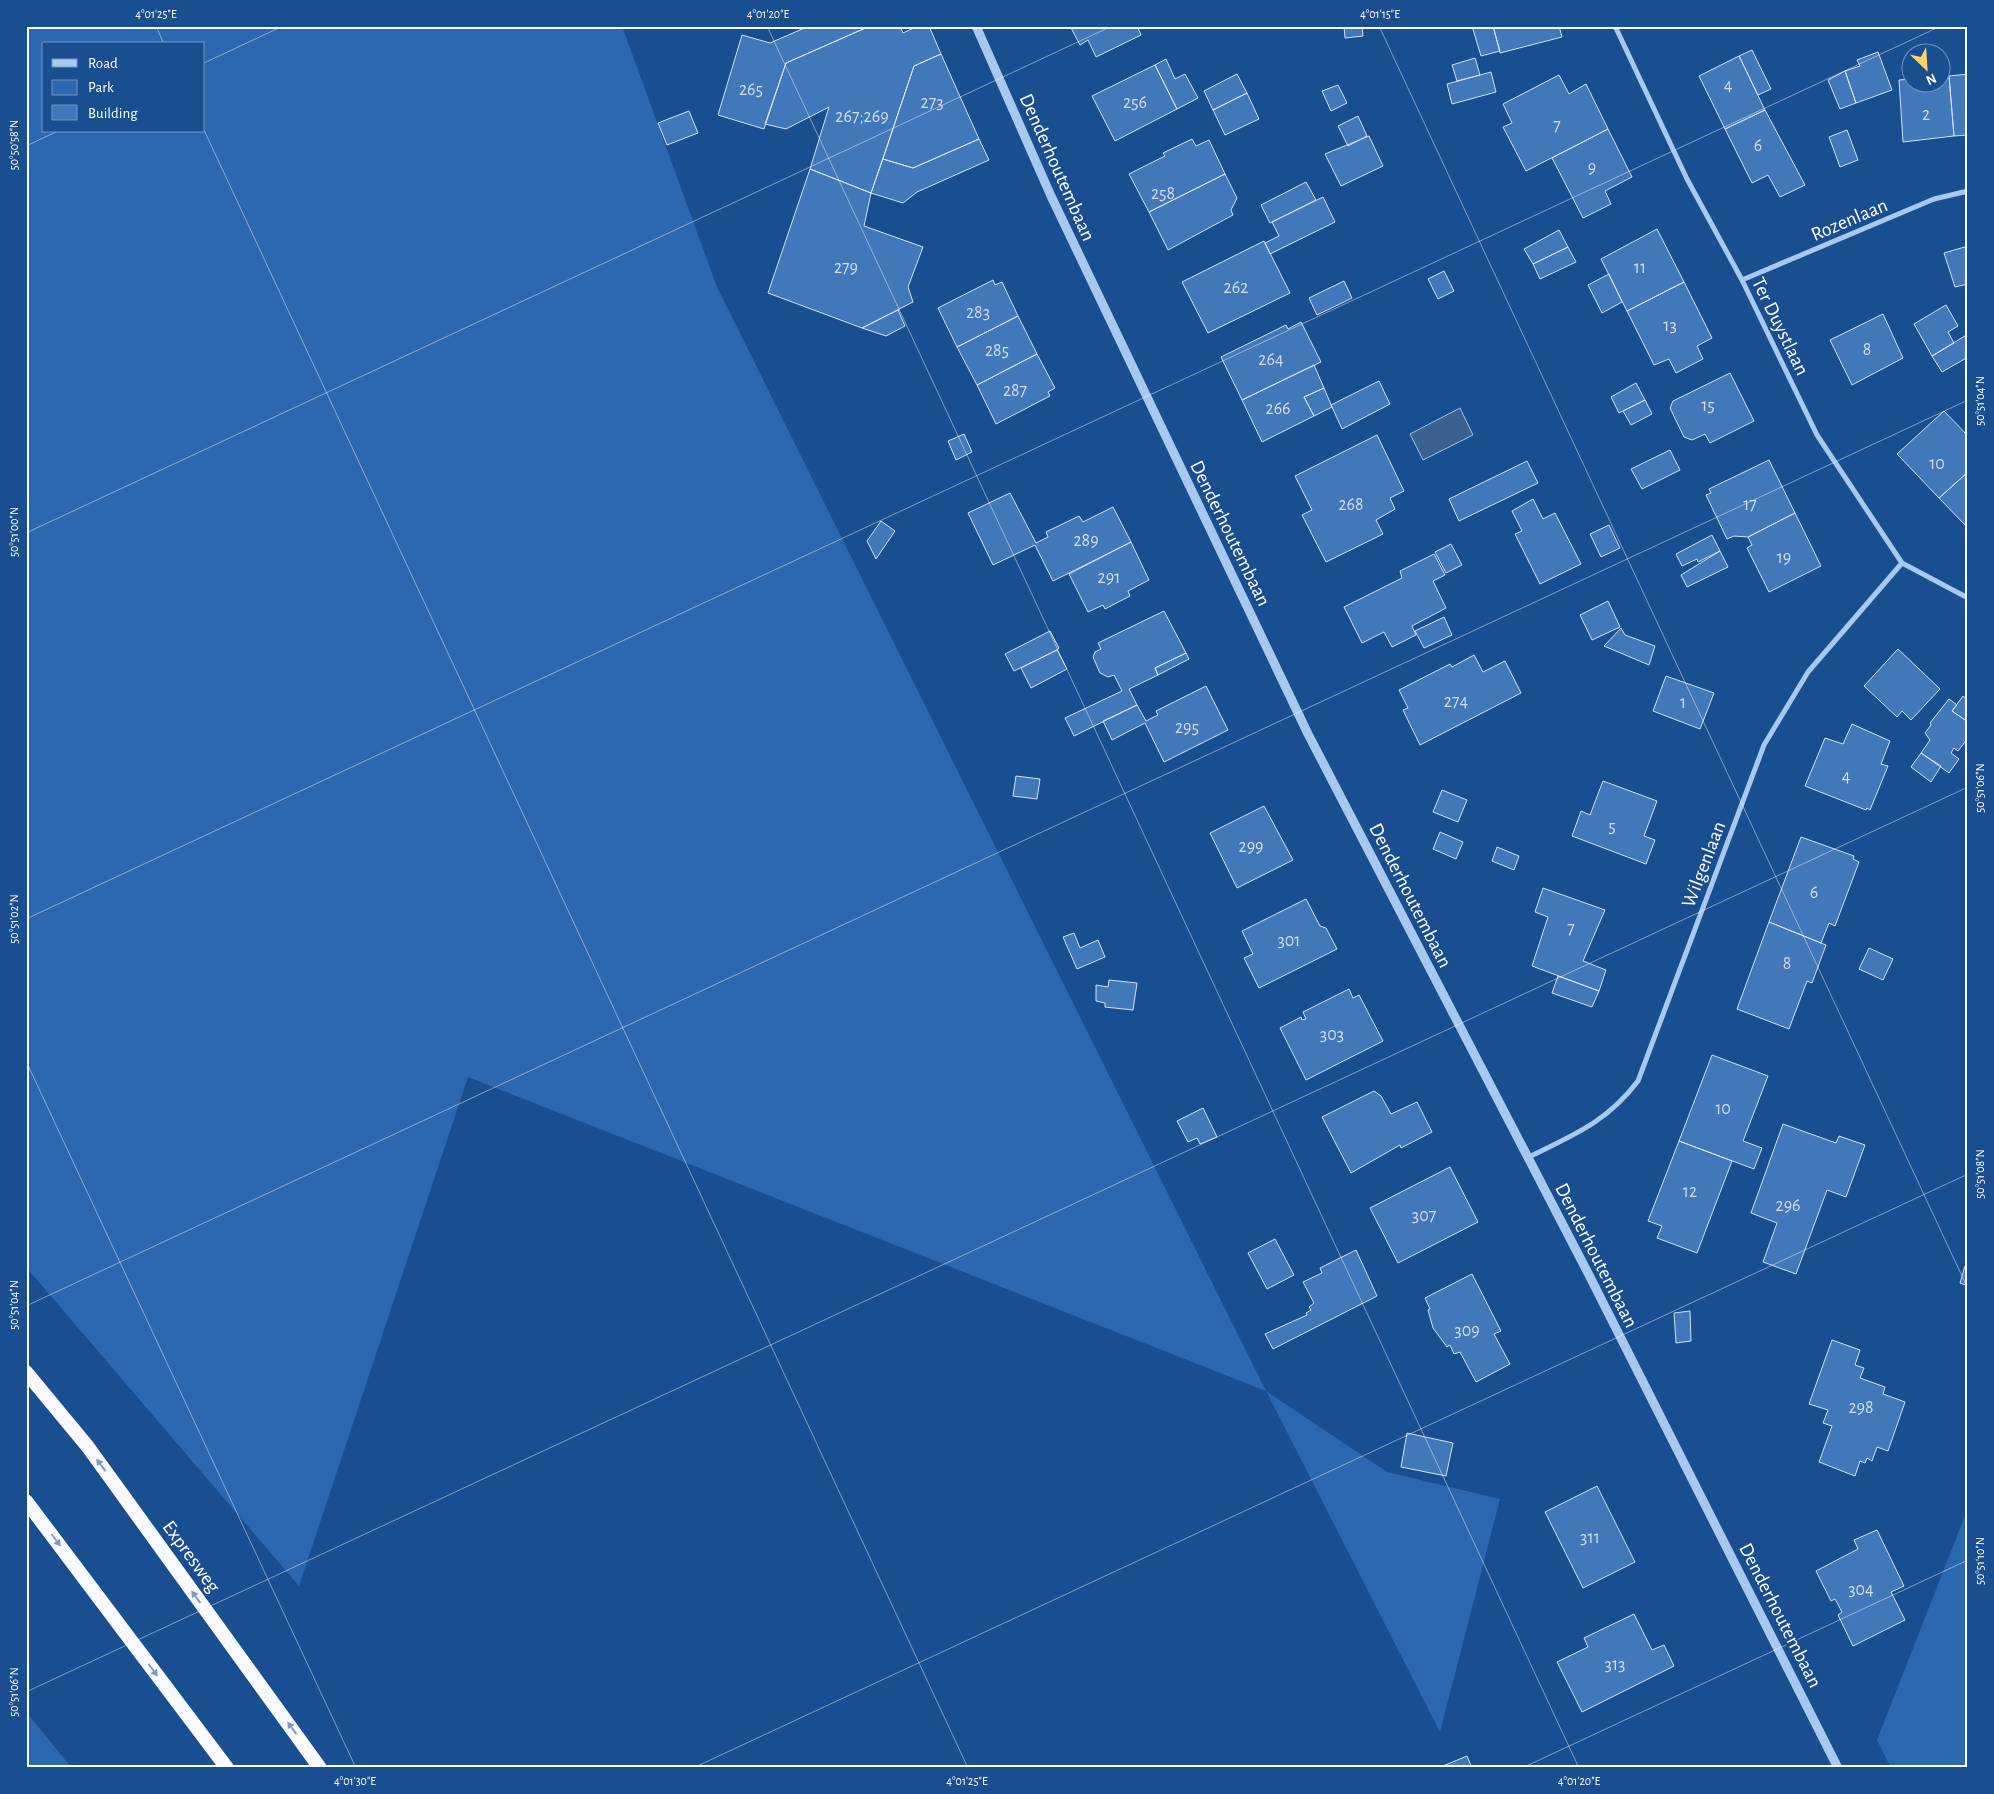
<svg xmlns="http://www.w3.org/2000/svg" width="1994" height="1794" font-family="'Alegreya Sans',sans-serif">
<rect width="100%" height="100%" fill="#194e91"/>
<path fill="#2c68af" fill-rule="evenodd" d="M 26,26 L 622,26 L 717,287 L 1266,1391 L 1387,1472 L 1500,1499 L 1440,1732 L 1266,1391 L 468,1077 L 299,1586 L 26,1267 ZM 44,44 L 204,44 L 204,131 L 44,131 Z
M 1968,1508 L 1968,1768 L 1891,1768 L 1877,1740 Z
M 26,1712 L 72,1768 L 26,1768 Z"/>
<path fill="#3b6191" stroke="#9bc3f1" d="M 1460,408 L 1473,435 L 1423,460 L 1410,434 Z"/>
<path fill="#4277b9" stroke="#cee3fb" d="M 809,26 L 870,26 L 786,63 L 764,129 L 718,115 L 742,35 L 770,43 Z
M 870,26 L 900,26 L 903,33 L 918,26 L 929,26 L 941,54 L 914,66 L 871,193 L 810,169 L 829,107 L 786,129 L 765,124 L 786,63 Z
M 1070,26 L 1137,26 L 1141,35 L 1096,57 L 1088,40 L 1080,45 Z
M 1344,26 L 1362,26 L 1363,36 L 1345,38 Z
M 1472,26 L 1493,26 L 1500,51 L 1481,56 Z
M 1493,26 L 1559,26 L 1562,37 L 1500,53 Z
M 1752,50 L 1771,89 L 1758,95 L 1739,56 Z
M 1878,52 L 1892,90 L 1856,103 L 1845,71 L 1860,66 L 1857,60 Z
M 941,54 L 979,139 L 913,168 L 883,159 L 914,66 Z
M 1739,56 L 1765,110 L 1725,129 L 1699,76 Z
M 1475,58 L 1480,75 L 1457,81 L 1452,65 Z
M 1166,59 L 1175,79 L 1185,74 L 1198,98 L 1177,109 L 1155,65 Z
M 1155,65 L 1177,109 L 1115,141 L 1092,96 Z
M 1845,71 L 1856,103 L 1840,109 L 1828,80 Z
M 1491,72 L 1496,92 L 1452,104 L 1447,84 Z
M 1237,74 L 1247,93 L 1213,110 L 1204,91 Z
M 1968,74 L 1968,135 L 1954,136 L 1949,76 Z
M 1559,75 L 1569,94 L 1586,84 L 1608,129 L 1526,171 L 1503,127 L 1512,123 L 1503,104 Z
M 1942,76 L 1949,76 L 1954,136 L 1903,142 L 1899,80 L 1912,79 L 1912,82 L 1942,82 Z
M 1338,85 L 1347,103 L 1331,111 L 1322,91 Z
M 1247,93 L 1259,119 L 1225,135 L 1213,110 Z
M 1765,110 L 1805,185 L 1780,197 L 1768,175 L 1752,183 L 1725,129 Z
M 689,111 L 698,133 L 667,145 L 658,123 Z
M 1358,116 L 1367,136 L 1348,146 L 1338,126 Z
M 1608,129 L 1632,177 L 1605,191 L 1611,204 L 1583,218 L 1552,158 Z
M 1847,130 L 1858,160 L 1840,167 L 1829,137 Z
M 1369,136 L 1383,166 L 1341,186 L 1325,154 Z
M 979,139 L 989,160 L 917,192 L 903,203 L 871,193 L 883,159 L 913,168 Z
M 1192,139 L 1196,146 L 1209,140 L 1225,174 L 1149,212 L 1129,174 L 1165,156 L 1163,153 Z
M 810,169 L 871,193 L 864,226 L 923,247 L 908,287 L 913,302 L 862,328 L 768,293 Z
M 1225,174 L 1237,198 L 1231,210 L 1233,215 L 1168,250 L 1149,212 Z
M 1306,182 L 1316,200 L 1270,223 L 1261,205 Z
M 1323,197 L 1335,222 L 1270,254 L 1265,243 L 1279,236 L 1272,222 Z
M 1657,229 L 1684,282 L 1627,311 L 1601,259 Z
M 1559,230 L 1568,247 L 1533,264 L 1524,249 Z
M 1264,241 L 1290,293 L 1208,333 L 1182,282 Z
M 1968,246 L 1968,284 L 1955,287 L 1944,253 Z
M 1568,247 L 1576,262 L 1540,279 L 1533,264 Z
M 1444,271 L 1454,291 L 1438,299 L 1428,279 Z
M 1609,274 L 1622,302 L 1602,313 L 1588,285 Z
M 993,280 L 995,285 L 1002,282 L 1018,316 L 957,347 L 938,308 Z
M 1344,281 L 1352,298 L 1317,315 L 1309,298 Z
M 1684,282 L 1712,338 L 1697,346 L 1703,359 L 1676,373 L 1669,359 L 1654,365 L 1627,311 Z
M 1946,305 L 1958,326 L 1948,332 L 1954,343 L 1932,356 L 1914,324 Z
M 898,310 L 905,326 L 886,336 L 862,328 Z
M 1883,314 L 1903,358 L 1852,385 L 1830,340 Z
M 1018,316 L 1037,354 L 977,385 L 957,347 Z
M 1301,322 L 1321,362 L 1242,400 L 1221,357 L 1286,325 L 1288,329 Z
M 1968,334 L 1968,357 L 1942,372 L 1932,356 Z
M 1037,354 L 1055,388 L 1048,392 L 1050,396 L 996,424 L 977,385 Z
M 1314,365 L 1324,388 L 1304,397 L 1314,416 L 1262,442 L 1242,400 Z
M 1730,373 L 1754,421 L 1710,443 L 1705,434 L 1692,440 L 1684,437 L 1670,408 L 1673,401 Z
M 1379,381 L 1390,404 L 1342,429 L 1331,405 Z
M 1636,383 L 1645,400 L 1619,413 L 1611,397 Z
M 1324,388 L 1332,407 L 1314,416 L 1304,397 Z
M 1645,400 L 1652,414 L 1631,425 L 1623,411 Z
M 1944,411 L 1968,436 L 1968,472 L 1939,498 L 1897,454 Z
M 964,434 L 972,452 L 956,460 L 948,441 Z
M 1377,435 L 1404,491 L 1390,498 L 1395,509 L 1376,520 L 1383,534 L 1326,562 L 1302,515 L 1312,510 L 1295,476 Z
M 1670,450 L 1680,470 L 1642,489 L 1631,469 Z
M 1769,460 L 1795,513 L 1748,537 L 1734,536 L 1727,539 L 1706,495 L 1711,493 L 1709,489 Z
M 1527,461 L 1538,483 L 1459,521 L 1449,499 Z
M 1968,472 L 1968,528 L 1939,498 Z
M 1010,493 L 1036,543 L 1048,537 L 1046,532 L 1079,516 L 1083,522 L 1113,507 L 1131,542 L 1053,581 L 1035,545 L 993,565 L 968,513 Z
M 1533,499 L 1543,519 L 1555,513 L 1581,564 L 1540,584 L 1515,534 L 1522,531 L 1512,511 Z
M 1795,513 L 1821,566 L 1769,592 L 1747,548 L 1752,545 L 1748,537 Z
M 881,521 L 895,531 L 876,559 L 867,541 Z
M 1609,525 L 1620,548 L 1601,557 L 1590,534 Z
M 1712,535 L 1720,551 L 1698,562 L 1697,559 L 1682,566 L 1676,554 Z
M 1131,542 L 1149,580 L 1128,591 L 1130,596 L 1105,609 L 1103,605 L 1088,612 L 1069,574 Z
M 1451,544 L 1462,565 L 1446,573 L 1435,552 Z
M 1720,551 L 1728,567 L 1687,587 L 1681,575 Z
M 1434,554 L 1445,575 L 1433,581 L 1446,608 L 1412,626 L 1416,635 L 1392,647 L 1384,632 L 1362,643 L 1344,607 L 1402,578 L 1400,571 Z
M 1608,601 L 1620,627 L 1592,640 L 1580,615 Z
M 1164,611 L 1186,653 L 1155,668 L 1158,675 L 1129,689 L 1137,705 L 1074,736 L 1065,718 L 1122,691 L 1114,675 L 1108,677 L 1100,673 L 1093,657 L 1095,652 L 1101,649 L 1098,643 Z
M 1444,617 L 1452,635 L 1424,648 L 1415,631 Z
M 1621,628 L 1625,635 L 1655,646 L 1649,665 L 1604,646 Z
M 1050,631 L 1059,648 L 1057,650 L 1014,671 L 1005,654 Z
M 1898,649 L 1940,689 L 1911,720 L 1902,711 L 1897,717 L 1864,686 Z
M 1057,650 L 1067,669 L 1031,688 L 1021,668 Z
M 1186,653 L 1189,659 L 1158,675 L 1155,668 Z
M 1474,655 L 1483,672 L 1505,661 L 1521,693 L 1420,745 L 1403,710 L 1408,708 L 1399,690 L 1450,664 L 1452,667 Z
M 1666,676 L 1714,693 L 1700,729 L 1653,711 Z
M 1206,686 L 1228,730 L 1164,762 L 1145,723 L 1112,740 L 1103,721 L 1137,705 L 1146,721 L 1158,715 L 1156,711 Z
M 1963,696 L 1968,700 L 1968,722 L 1952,711 Z
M 1949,699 L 1957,705 L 1952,711 L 1968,722 L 1968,738 L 1958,751 L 1954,748 L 1951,753 L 1959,759 L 1949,773 L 1921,753 L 1930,740 L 1925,733 L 1931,725 L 1930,723 Z
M 1852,724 L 1890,741 L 1881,764 L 1888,766 L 1870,810 L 1867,808 L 1866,810 L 1805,786 L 1825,738 L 1843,744 Z
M 1921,753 L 1941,766 L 1931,782 L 1911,767 Z
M 1016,776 L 1040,779 L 1037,799 L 1013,796 Z
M 1603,781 L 1657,801 L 1644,836 L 1655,840 L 1646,864 L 1572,836 L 1581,811 L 1590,815 Z
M 1442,790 L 1467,800 L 1458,822 L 1433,812 Z
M 1264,806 L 1293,860 L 1237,888 L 1210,833 Z
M 1440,832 L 1463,842 L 1456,859 L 1433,849 Z
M 1801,837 L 1854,856 L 1853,859 L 1859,862 L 1835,926 L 1829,923 L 1821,943 L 1769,922 Z
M 1497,847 L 1519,856 L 1514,870 L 1492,861 Z
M 1543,888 L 1605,910 L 1583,961 L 1606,970 L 1599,991 L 1532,966 L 1548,917 L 1535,912 Z
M 1306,899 L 1320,926 L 1326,928 L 1337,949 L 1259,988 L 1244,958 L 1253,954 L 1242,931 Z
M 1769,922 L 1826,945 L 1812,983 L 1807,981 L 1789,1029 L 1737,1009 Z
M 1074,933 L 1080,948 L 1098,940 L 1105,957 L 1077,969 L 1063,937 Z
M 1869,948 L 1893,959 L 1883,980 L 1859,969 Z
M 1558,976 L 1599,991 L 1592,1007 L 1552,993 Z
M 1109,980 L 1137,983 L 1133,1010 L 1105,1007 L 1105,1003 L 1096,1001 L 1096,985 L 1108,987 Z
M 1349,989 L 1353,998 L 1359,995 L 1383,1041 L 1306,1080 L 1280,1028 L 1301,1017 L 1302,1020 L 1306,1019 L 1303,1012 Z
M 1712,1055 L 1768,1076 L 1743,1141 L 1762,1148 L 1754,1169 L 1679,1141 Z
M 1374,1091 L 1381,1096 L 1391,1114 L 1417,1102 L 1432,1132 L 1401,1148 L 1400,1145 L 1351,1173 L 1322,1117 Z
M 1203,1108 L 1217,1137 L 1200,1144 L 1197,1138 L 1188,1142 L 1177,1121 Z
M 1783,1124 L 1836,1143 L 1839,1136 L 1865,1145 L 1846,1197 L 1827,1190 L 1796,1274 L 1763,1262 L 1777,1223 L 1751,1213 Z
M 1679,1141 L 1732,1161 L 1697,1253 L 1657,1238 L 1662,1226 L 1648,1221 Z
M 1450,1167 L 1478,1222 L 1398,1263 L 1370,1208 Z
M 1275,1239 L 1294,1275 L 1267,1289 L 1248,1253 Z
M 1356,1250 L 1377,1296 L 1273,1349 L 1265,1334 L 1307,1315 L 1306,1313 L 1311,1310 L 1309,1307 L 1314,1303 L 1303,1282 L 1322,1273 L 1320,1268 Z
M 1965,1266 L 1968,1267 L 1968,1286 L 1960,1283 Z
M 1472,1274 L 1501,1331 L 1494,1334 L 1510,1364 L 1476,1382 L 1460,1352 L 1454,1354 L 1450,1345 L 1447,1347 L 1433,1328 L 1428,1310 L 1430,1309 L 1425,1298 Z
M 1690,1311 L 1691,1341 L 1676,1343 L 1674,1313 Z
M 1832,1340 L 1860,1350 L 1855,1365 L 1864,1368 L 1860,1378 L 1885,1387 L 1883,1394 L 1905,1402 L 1888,1451 L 1877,1447 L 1872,1461 L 1867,1458 L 1865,1463 L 1860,1461 L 1855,1476 L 1819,1462 L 1832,1426 L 1823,1423 L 1828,1410 L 1809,1404 Z
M 1407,1433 L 1453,1443 L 1446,1476 L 1401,1467 Z
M 1597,1486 L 1635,1562 L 1583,1588 L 1545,1512 Z
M 1877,1530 L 1904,1586 L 1891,1592 L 1905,1620 L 1853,1646 L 1838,1615 L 1842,1612 L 1835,1599 L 1831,1601 L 1816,1571 L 1858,1549 L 1854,1540 Z
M 1634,1614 L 1652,1650 L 1664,1645 L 1674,1666 L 1582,1712 L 1557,1662 L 1588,1647 L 1584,1638 Z
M 1467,1756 L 1472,1768 L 1444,1768 L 1443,1766 Z"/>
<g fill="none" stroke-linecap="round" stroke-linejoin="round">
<path stroke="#a8c9ef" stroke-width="5" d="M 1615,26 L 1687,179 L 1742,280 L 1817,435 L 1902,563 L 1968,598
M 1742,280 L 1934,199 L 1968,191
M 1527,1158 C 1573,1135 1606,1123 1638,1081 L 1764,745 L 1808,672 L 1902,563"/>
<path stroke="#a8c9ef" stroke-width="9" d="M 976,26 L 1051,196 L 1308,734 L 1589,1275 L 1838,1768"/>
<path stroke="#f8faff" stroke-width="14" d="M 26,1372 L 88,1447 L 320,1768
M 26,1501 L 227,1768"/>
</g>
<defs><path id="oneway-solid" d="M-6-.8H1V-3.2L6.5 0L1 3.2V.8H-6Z" transform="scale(1.25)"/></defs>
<g fill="#7d9bc2">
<use href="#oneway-solid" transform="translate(101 1465) rotate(-126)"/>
<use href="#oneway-solid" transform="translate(56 1540) rotate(53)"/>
<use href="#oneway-solid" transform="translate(196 1597) rotate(-126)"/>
<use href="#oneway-solid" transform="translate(153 1670) rotate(53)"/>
<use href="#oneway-solid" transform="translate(292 1728) rotate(-126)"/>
</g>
<path fill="none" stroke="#fff" stroke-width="1" stroke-opacity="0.45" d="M 156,26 L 164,44M 767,26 L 1579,1768M 1379,26 L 1968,1289M 204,63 L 283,26M 204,130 L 968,1768M 26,146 L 58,131M 26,533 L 1112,26M 26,919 L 1941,26M 26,1061 L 356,1768M 26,1306 L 1968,400M 26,1692 L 1968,787M 693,1768 L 1968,1174M 1522,1768 L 1968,1560"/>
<g text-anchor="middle" stroke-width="4" stroke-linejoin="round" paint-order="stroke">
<g font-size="18" fill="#d0ddee">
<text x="1728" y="91">4</text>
<text x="751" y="95">265</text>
<text x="932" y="108">273</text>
<text x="1135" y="108">256</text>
<text x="1926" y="120">2</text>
<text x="862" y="122">267;269</text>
<text x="1557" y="131">7</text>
<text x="1758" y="151">6</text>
<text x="1592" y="173">9</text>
<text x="1163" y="199">258</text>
<text x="846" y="273">279</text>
<text x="1640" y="273">11</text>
<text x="1236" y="293">262</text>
<text x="978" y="318">283</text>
<text x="1670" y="331">13</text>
<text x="1867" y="355">8</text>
<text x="997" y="356">285</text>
<text x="1271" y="365">264</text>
<text x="1015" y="396">287</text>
<text x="1708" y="411">15</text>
<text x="1278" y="414">266</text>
<text x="1937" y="469">10</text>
<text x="1351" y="510">268</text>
<text x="1750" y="510">17</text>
<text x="1086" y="546">289</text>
<text x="1784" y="563">19</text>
<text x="1109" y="583">291</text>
<text x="1456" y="707">274</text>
<text x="1683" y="708">1</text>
<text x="1187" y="733">295</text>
<text x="1846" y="782">4</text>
<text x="1612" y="832">5</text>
<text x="1251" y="852">299</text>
<text x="1814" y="898">6</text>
<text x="1571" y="934">7</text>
<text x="1289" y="946">301</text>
<text x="1787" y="969">8</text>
<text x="1332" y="1040">303</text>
<text x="1723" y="1114">10</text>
<text x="1690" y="1197">12</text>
<text x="1788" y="1211">296</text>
<text x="1424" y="1221">307</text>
<text x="1467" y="1336">309</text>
<text x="1861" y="1413">298</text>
<text x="1590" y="1543">311</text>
<text x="1861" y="1595">304</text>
<text x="1615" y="1670">313</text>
</g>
<g font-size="20" fill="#fff" stroke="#194e91">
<text transform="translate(1058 167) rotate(66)" y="7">Denderhoutembaan</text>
<text transform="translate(1849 219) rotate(-23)" y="7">Rozenlaan</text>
<text transform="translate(1781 326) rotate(64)" y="7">Ter Duystlaan</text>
<text transform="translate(1231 533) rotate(64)" y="7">Denderhoutembaan</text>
<text transform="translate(1703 864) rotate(-69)" y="7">Wilgenlaan</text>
<text transform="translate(1411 895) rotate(63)" y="7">Denderhoutembaan</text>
<text transform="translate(1597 1255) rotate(63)" y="7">Denderhoutembaan</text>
<text transform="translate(192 1556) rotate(54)" y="7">Expresweg</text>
<text transform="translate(1781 1615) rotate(63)" y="7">Denderhoutembaan</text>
</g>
</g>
<rect width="1994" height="1794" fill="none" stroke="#194e91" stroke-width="55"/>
<rect x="42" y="42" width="162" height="90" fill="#194e91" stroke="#7595bd"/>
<rect x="52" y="59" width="25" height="8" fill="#a8c9ef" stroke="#7595bd"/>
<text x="88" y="68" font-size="15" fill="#ffffff">Road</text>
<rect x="52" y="80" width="25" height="15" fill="#2c68af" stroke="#7595bd"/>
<text x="88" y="92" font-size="15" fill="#ffffff">Park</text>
<rect x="52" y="105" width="25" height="15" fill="#4277b9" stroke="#7595bd"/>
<text x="88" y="118" font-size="15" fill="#ffffff">Building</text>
<g transform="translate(1926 68) rotate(155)"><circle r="24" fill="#194e91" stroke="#7595bd"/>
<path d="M0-4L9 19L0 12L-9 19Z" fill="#ffd266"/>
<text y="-8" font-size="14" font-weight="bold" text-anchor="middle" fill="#ffffff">N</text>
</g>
<rect x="28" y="28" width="1938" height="1738" fill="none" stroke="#fff" stroke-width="2"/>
<g font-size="12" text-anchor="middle" fill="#fff">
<text x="156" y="18">4°01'25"E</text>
<text x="768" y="18">4°01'20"E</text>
<text x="1380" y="18">4°01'15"E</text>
<text transform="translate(14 145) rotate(-90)" y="4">50°50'58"N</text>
<text transform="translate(1980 401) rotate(-90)" y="4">50°51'04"N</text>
<text transform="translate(14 532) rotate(-90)" y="4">50°51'00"N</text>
<text transform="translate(1980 788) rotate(-90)" y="4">50°51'06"N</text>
<text transform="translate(14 919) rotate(-90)" y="4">50°51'02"N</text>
<text transform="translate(1980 1174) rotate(-90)" y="4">50°51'08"N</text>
<text transform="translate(14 1305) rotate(-90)" y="4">50°51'04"N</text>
<text transform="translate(1980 1561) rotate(-90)" y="4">50°51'10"N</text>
<text transform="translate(14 1692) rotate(-90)" y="4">50°51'06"N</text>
<text x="355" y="1785">4°01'30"E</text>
<text x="967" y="1785">4°01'25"E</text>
<text x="1579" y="1785">4°01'20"E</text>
</g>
</svg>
